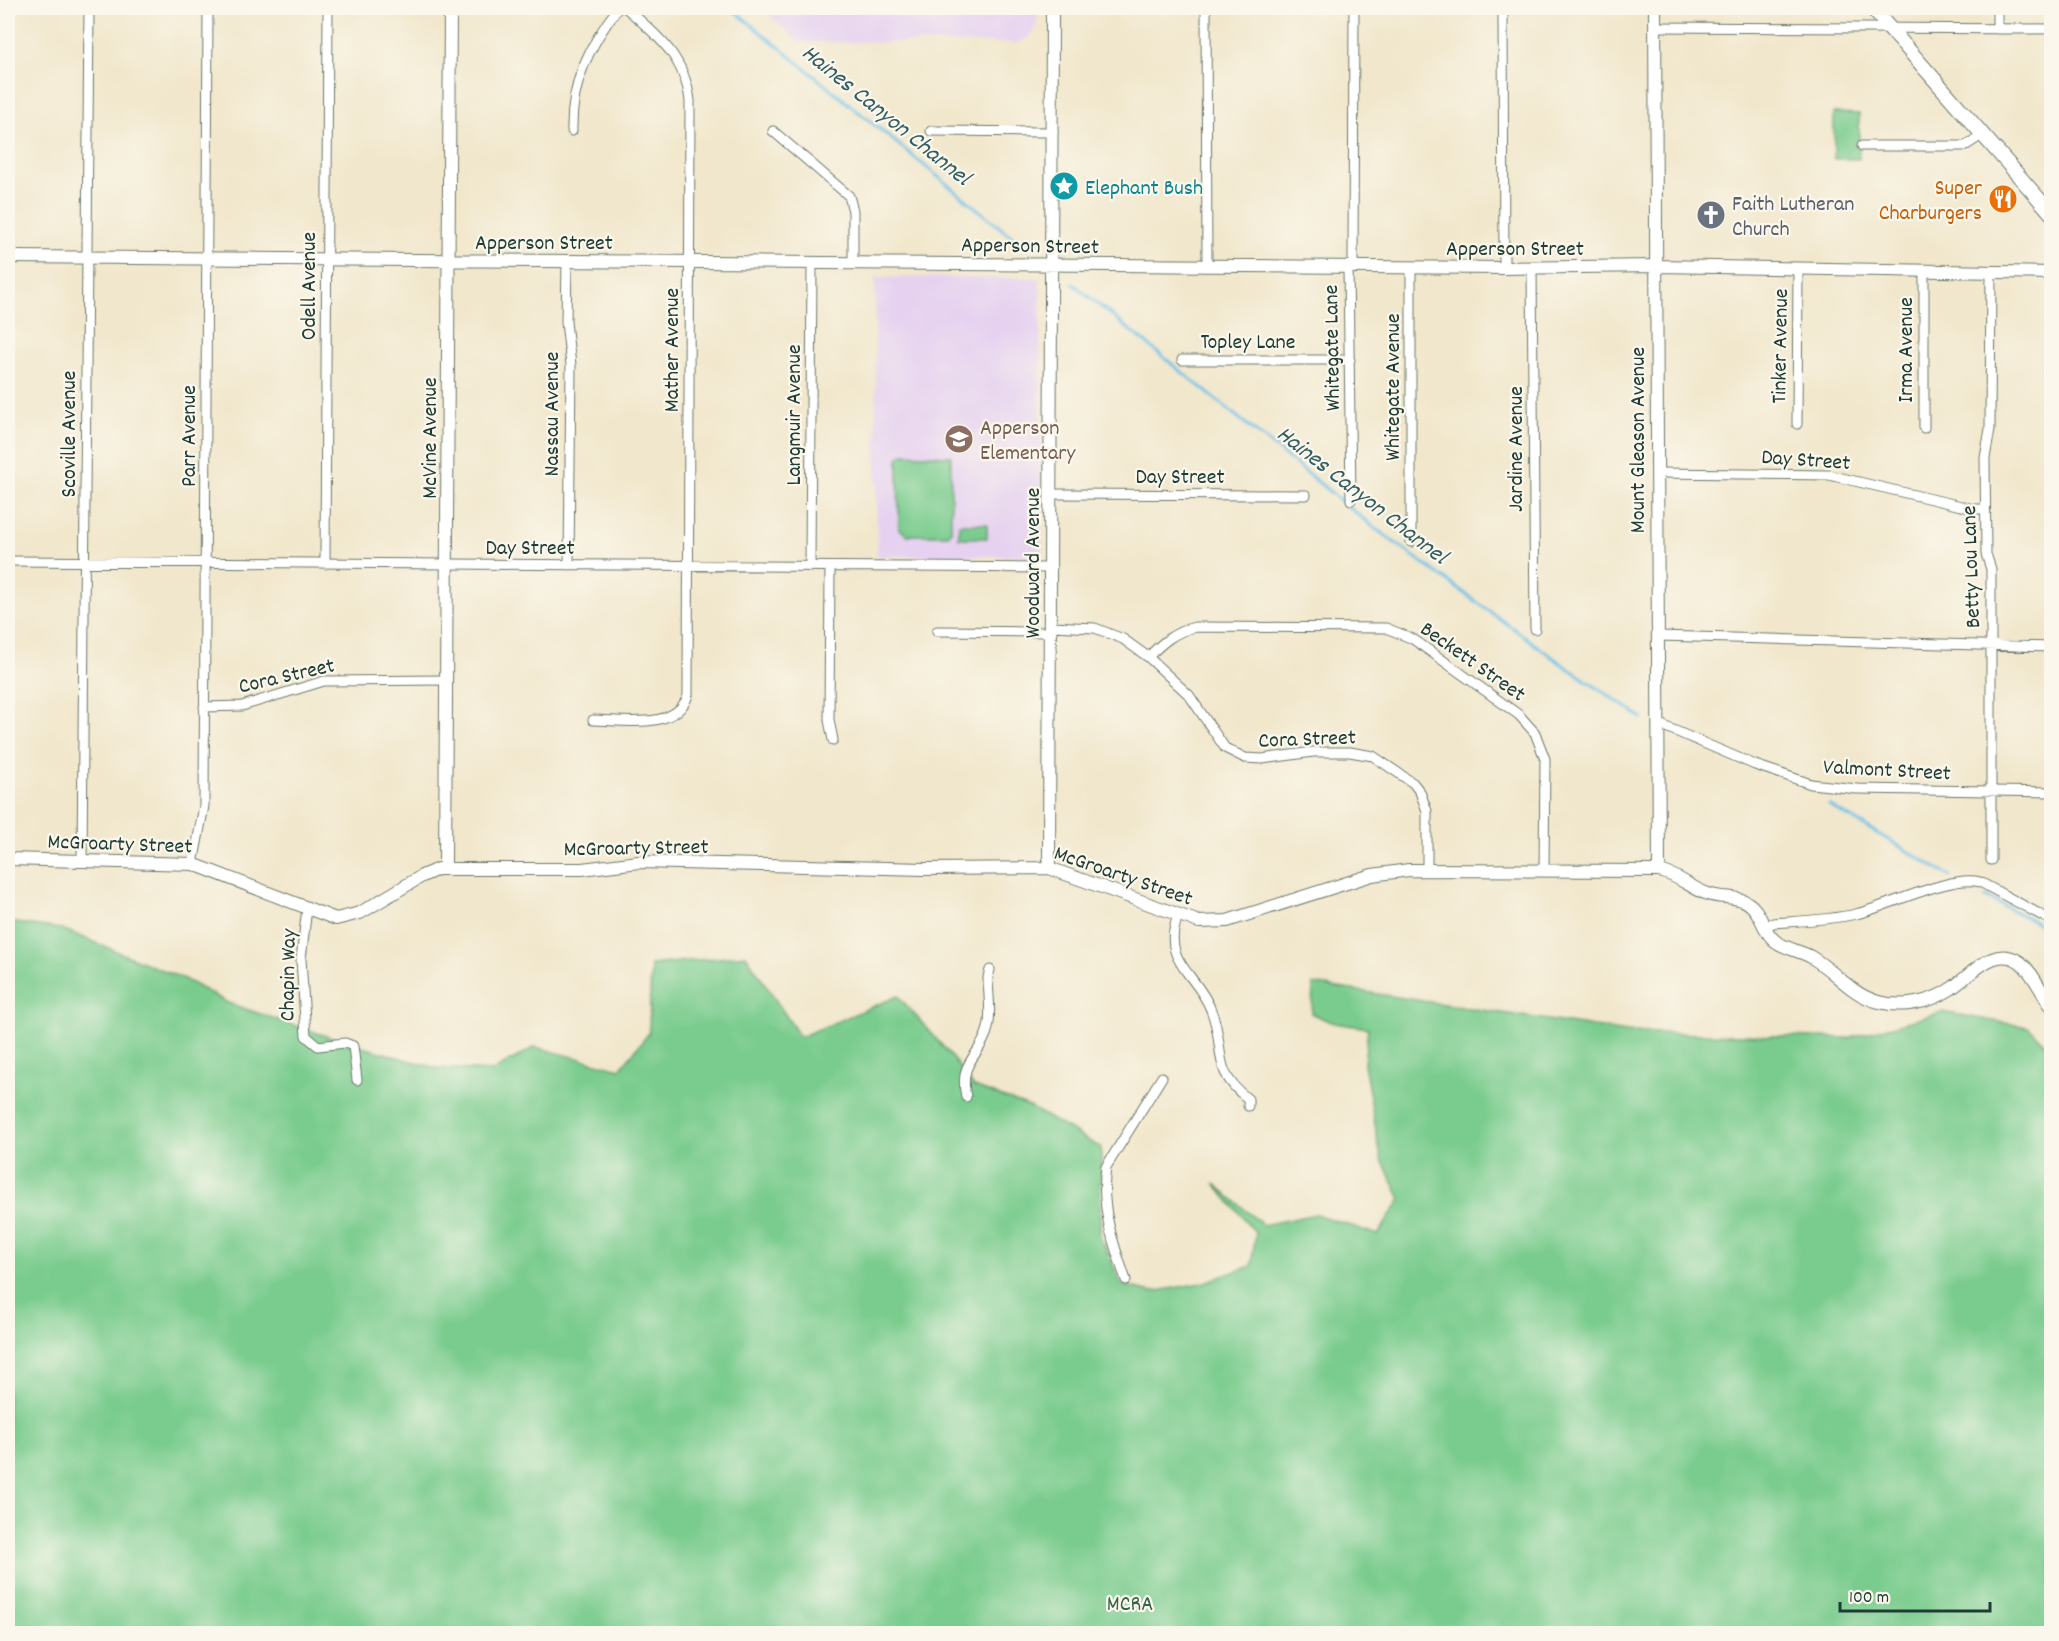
<svg xmlns="http://www.w3.org/2000/svg" width="2059" height="1641" font-family="Dekko,sans-serif">
<rect width="100%" height="100%" fill="#fbf7ec"/>
<filter id="ink" filterUnits="userSpaceOnUse"><feTurbulence type="fractalNoise" baseFrequency=".0167" numOctaves="2"/><feDisplacementMap in="SourceGraphic" scale="12" xChannelSelector="R" yChannelSelector="G"/><feConvolveMatrix kernelMatrix="1 2 1 2 8 2 1 2 1" color-interpolation-filters="sRGB"/></filter>
<filter id="wash" filterUnits="userSpaceOnUse"><feTurbulence type="fractalNoise" baseFrequency=".008" numOctaves="4" result="noise"/><feDisplacementMap in="SourceGraphic" scale="24" xChannelSelector="R" yChannelSelector="G"/><feGaussianBlur stdDeviation="1.35" result="paint"/><feColorMatrix in="noise" values="0 0 0 0 0 0 0 0 0 0 0 0 0 0 0 0 0 1.4 0 .05"/><feComposite in="paint" operator="in"/></filter>
<g filter="url(#wash)">
<rect width="100%" height="100%" fill="#f1e7cc"/>
<path fill="#e6d2f0" d="M 762,8 L 1037,8 L 1037,24 L 1029,37 L 1019,43 L 799,42 Z
M 875,277 L 1035,278 L 1040,280 L 1042,548 L 1037,556 L 877,556 Z"/>
<path fill="#7acc8e" stroke="#4c8461" stroke-width="1.5" d="M 1834,113 L 1859,114 L 1859,159 L 1834,159 Z
M 903,454 L 951,456 L 951,532 L 948,535 L 908,535 L 899,529 L 898,458 Z
M 959,524 L 987,524 L 987,538 L 959,538 Z
M 8,922 L 62,929 L 184,979 L 228,1003 L 335,1039 L 436,1068 L 493,1071 L 535,1047 L 620,1069 L 649,1033 L 651,965 L 746,955 L 800,1037 L 898,996 L 947,1051 L 974,1087 L 1030,1107 L 1101,1148 L 1100,1236 L 1122,1285 L 1152,1292 L 1202,1283 L 1251,1266 L 1256,1233 L 1214,1183 L 1263,1225 L 1316,1214 L 1378,1235 L 1401,1199 L 1381,1158 L 1364,1064 L 1368,1028 L 1334,1023 L 1312,1014 L 1313,984 L 1627,1032 L 1850,1038 L 1942,1012 L 2028,1027 L 2051,1048 L 2051,1633 L 8,1634 Z"/>
<g fill="none" stroke-linecap="round" stroke-linejoin="round">
<path stroke="#6bbfe8" stroke-width="3" d="M 731,8 L 1023,246
M 1073,284 L 1376,529 L 1562,664 L 1642,718
M 1829,805 L 1950,876
M 1986,897 L 2052,930"/>
</g>
</g>
<g filter="url(#ink)">
<g fill="none" stroke-linecap="round" stroke-linejoin="round">
<g stroke="#687869" stroke-width="11">
<path id="street" d="M 1206,8 L 1207,267
M 1503,8 L 1504,268
M 1655,27 L 2052,29
M 1997,29 L 1997,8
M 572,131 C 571,82 589,46 618,8
M 773,131 L 849,196 L 853,211 L 853,264
M 931,131 L 1053,132
M 1862,146 L 1965,146 L 1982,135
M 567,262 L 566,322 L 571,365 L 569,565
M 1348,267 L 1351,500
M 1353,267 L 1354,8
M 1532,268 L 1535,629
M 1924,272 L 1924,428
M 1182,360 L 1350,360
M 1797,424 L 1798,269
M 1658,473 L 1829,475 L 1974,509 L 1985,509
M 1053,494 L 1306,495
M 1411,542 L 1411,267
M 8,561 L 1052,568
M 325,564 L 328,8
M 810,567 L 812,264
M 830,567 L 829,720 L 833,740
M 1052,626 L 1095,628 L 1123,639 L 1148,657 L 1189,695 L 1225,748 L 1245,758 L 1262,759 L 1313,752 L 1350,752 L 1373,756 L 1413,783 L 1420,792 L 1427,811 L 1427,868
M 937,631 L 1052,632
M 1658,636 L 2052,647
M 1148,657 C 1162,643 1174,632 1195,627 L 1386,628 L 1413,639 L 1519,715 L 1535,733 L 1545,759 L 1544,870
M 204,707 L 242,706 L 324,681 L 447,680
M 593,720 C 623,720 677,731 688,695 L 690,101 C 685,57 657,35 626,8
M 1659,724 L 1755,765 L 1811,784 L 1857,789 L 2052,792
M 1991,860 L 1991,569 L 1986,554 L 1985,458 L 1990,429 L 1991,272
M 82,862 L 89,8
M 193,864 L 204,806 L 208,8
M 307,908 L 301,959 L 306,1036 L 318,1046 L 345,1043 L 353,1046 L 357,1080
M 1178,916 C 1160,962 1197,973 1211,1010 C 1227,1049 1209,1069 1248,1099 L 1248,1106
M 1763,927 L 1773,923 C 1800,921 1829,920 1856,914 C 1887,907 1951,874 1980,882 L 2052,921
M 966,1097 C 958,1059 981,1058 988,1028 C 992,1013 988,993 988,977 L 990,970
M 1126,1280 C 1113,1243 1100,1207 1106,1167 L 1162,1077"/>
</g>
<g stroke="#687869" stroke-width="14">
<path id="secondary" d="M 1655,8 L 1659,871
M 8,257 L 1504,268 L 1657,266 L 2052,273
M 8,859 L 193,864 L 336,919 L 360,913 L 422,876 L 438,869 L 582,869 L 639,862 L 925,869 L 1049,868 L 1199,922 L 1227,921 L 1372,875 L 1409,870 L 1659,871 C 1679,875 1690,888 1708,894 C 1721,899 1736,895 1748,903 C 1761,911 1762,929 1774,940 C 1784,949 1799,950 1811,957 C 1835,971 1851,995 1879,1002 C 1902,1008 1929,1003 1949,990 C 1969,978 1993,943 2020,962 C 2034,973 2041,993 2052,1007
M 445,868 L 450,8
M 1049,868 L 1052,8"/>
</g>
<g stroke="#687869" stroke-width="16">
<path id="primary" d="M 1872,8 L 2052,214"/>
</g>
<use href="#street" stroke="#fff" stroke-width="9"/>
<use href="#secondary" stroke="#fff" stroke-width="12"/>
<use href="#primary" stroke="#fff" stroke-width="14"/>
</g>
</g>
<defs>
<g id="sight-disc" transform="scale(1.5)"><circle r="9.5" fill="#0f9aa8" stroke="#fbf7ec"/><path d="M0-6L1.8-2.2L6-1.7L2.9 1.2L3.7 5.4L0 3.3L-3.7 5.4L-2.9 1.2L-6-1.7L-1.8-2.2Z" fill="#fff"/></g>
<g id="restaurant-disc" transform="scale(1.5)"><circle r="9.5" fill="#e8710a" stroke="#fbf7ec"/><path d="M-5-6h1v4h1v-4h1v4h1v-4h1v5L-1.5 .5V6h-2V.5L-5-1ZM5-6V6H3V1.5H1.5Q1.5-4 5-6Z" fill="#fff"/></g>
<g id="church-disc" transform="scale(1.5)"><circle r="9.5" fill="#6b7280" stroke="#fbf7ec"/><path d="M-1.2-6h2.4v3.5h3.3v2.4h-3.3V6h-2.4V-.1h-3.3v-2.4h3.3Z" fill="#fff"/></g>
<g id="school-disc" transform="scale(1.5)"><circle r="9.5" fill="#8d6e63" stroke="#fbf7ec"/><path d="M0-5L7-2L0 1L-7-2ZM-4 1L0 2.5L4 1V4Q0 6-4 4Z" fill="#fff"/></g>
</defs>
<g fill-rule="evenodd">
<use href="#sight-disc" x="1064" y="186"/>
<use href="#restaurant-disc" x="2003" y="199"/>
<use href="#church-disc" x="1711" y="215"/>
<use href="#school-disc" x="959" y="439"/>
</g>
<g text-anchor="middle" stroke-width="4.5" stroke-linejoin="round" paint-order="stroke">
<g font-size="22" fill="#0d838f" stroke="#fbf7ec" text-anchor="start">
<text x="1085" y="194">Elephant Bush</text>
</g>
<g font-size="22" fill="#c56008" stroke="#fbf7ec" text-anchor="end">
<text x="1982" y="194">Super<tspan x="1982" dy="25">Charburgers</tspan></text>
</g>
<g font-size="22" fill="#5b616d" stroke="#fbf7ec" text-anchor="start">
<text x="1732" y="210">Faith Lutheran<tspan x="1732" dy="25">Church</tspan></text>
</g>
<g font-size="22" fill="#1f3d34" stroke="#fbf7ec">
<text x="544" y="249">Apperson Street</text>
<text transform="translate(1030 244) rotate(1)" y="8">Apperson Street</text>
<text x="1515" y="255">Apperson Street</text>
<text transform="translate(307 286) rotate(-90)" y="8">Odell Avenue</text>
<text x="1248" y="348">Topley Lane</text>
<text transform="translate(1778 346) rotate(-89)" y="8">Tinker Avenue</text>
<text transform="translate(1330 348) rotate(-91)" y="8">Whitegate Lane</text>
<text transform="translate(670 350) rotate(-90)" y="8">Mather Avenue</text>
<text transform="translate(1904 350) rotate(-90)" y="8">Irma Avenue</text>
<text transform="translate(1391 387) rotate(-90)" y="8">Whitegate Avenue</text>
<text transform="translate(550 414) rotate(-90)" y="8">Nassau Avenue</text>
<text transform="translate(792 415) rotate(-90)" y="8">Langmuir Avenue</text>
<text transform="translate(67 434) rotate(-90)" y="8">Scoville Avenue</text>
<text transform="translate(187 436) rotate(-90)" y="8">Parr Avenue</text>
<text transform="translate(428 438) rotate(-90)" y="8">McVine Avenue</text>
<text transform="translate(1636 440) rotate(-90)" y="8">Mount Gleason Avenue</text>
<text transform="translate(1514 449) rotate(-90)" y="8">Jardine Avenue</text>
<text transform="translate(1806 458) rotate(4)" y="8">Day Street</text>
<text x="1180" y="483">Day Street</text>
<text x="530" y="554">Day Street</text>
<text transform="translate(1031 563) rotate(-90)" y="8">Woodward Avenue</text>
<text transform="translate(1969 567) rotate(-92)" y="8">Betty Lou Lane</text>
<text transform="translate(1474 660) rotate(35)" y="8">Beckett Street</text>
<text transform="translate(286 674) rotate(-13)" y="8">Cora Street</text>
<text transform="translate(1307 737) rotate(-2)" y="8">Cora Street</text>
<text transform="translate(1887 768) rotate(3)" y="8">Valmont Street</text>
<text transform="translate(120 842) rotate(2)" y="8">McGroarty Street</text>
<text transform="translate(636 846) rotate(-1)" y="8">McGroarty Street</text>
<text transform="translate(1124 874) rotate(19)" y="8">McGroarty Street</text>
<text transform="translate(286 975) rotate(-89)" y="8">Chapin Way</text>
</g>
<g font-size="22" fill="#785e54" stroke="#fbf7ec" text-anchor="start">
<text x="980" y="434">Apperson<tspan x="980" dy="25">Elementary</tspan></text>
</g>
<g font-size="22" fill="#36614a" stroke="#fbf7ec">
<text x="1130" y="1610">MCRA</text>
</g>
<g font-size="24" font-style="italic" fill="#325e61" stroke="#fbf7ec">
<text transform="translate(887 114) rotate(39)" y="8">Haines Canyon Channel</text>
<text transform="translate(1363 494) rotate(38)" y="8">Haines Canyon Channel</text>
</g>
</g>
<rect width="2059" height="1641" fill="none" stroke="#fbf7ec" stroke-width="30"/>
<path d="M1840 1602v9h150v-9" fill="none" stroke="#1f3d34" stroke-width="3"/>
<text x="1849" y="1602" font-size="18" fill="#1f3d34" stroke="#fbf7ec" stroke-width="4.5" paint-order="stroke">100 m</text>
</svg>
